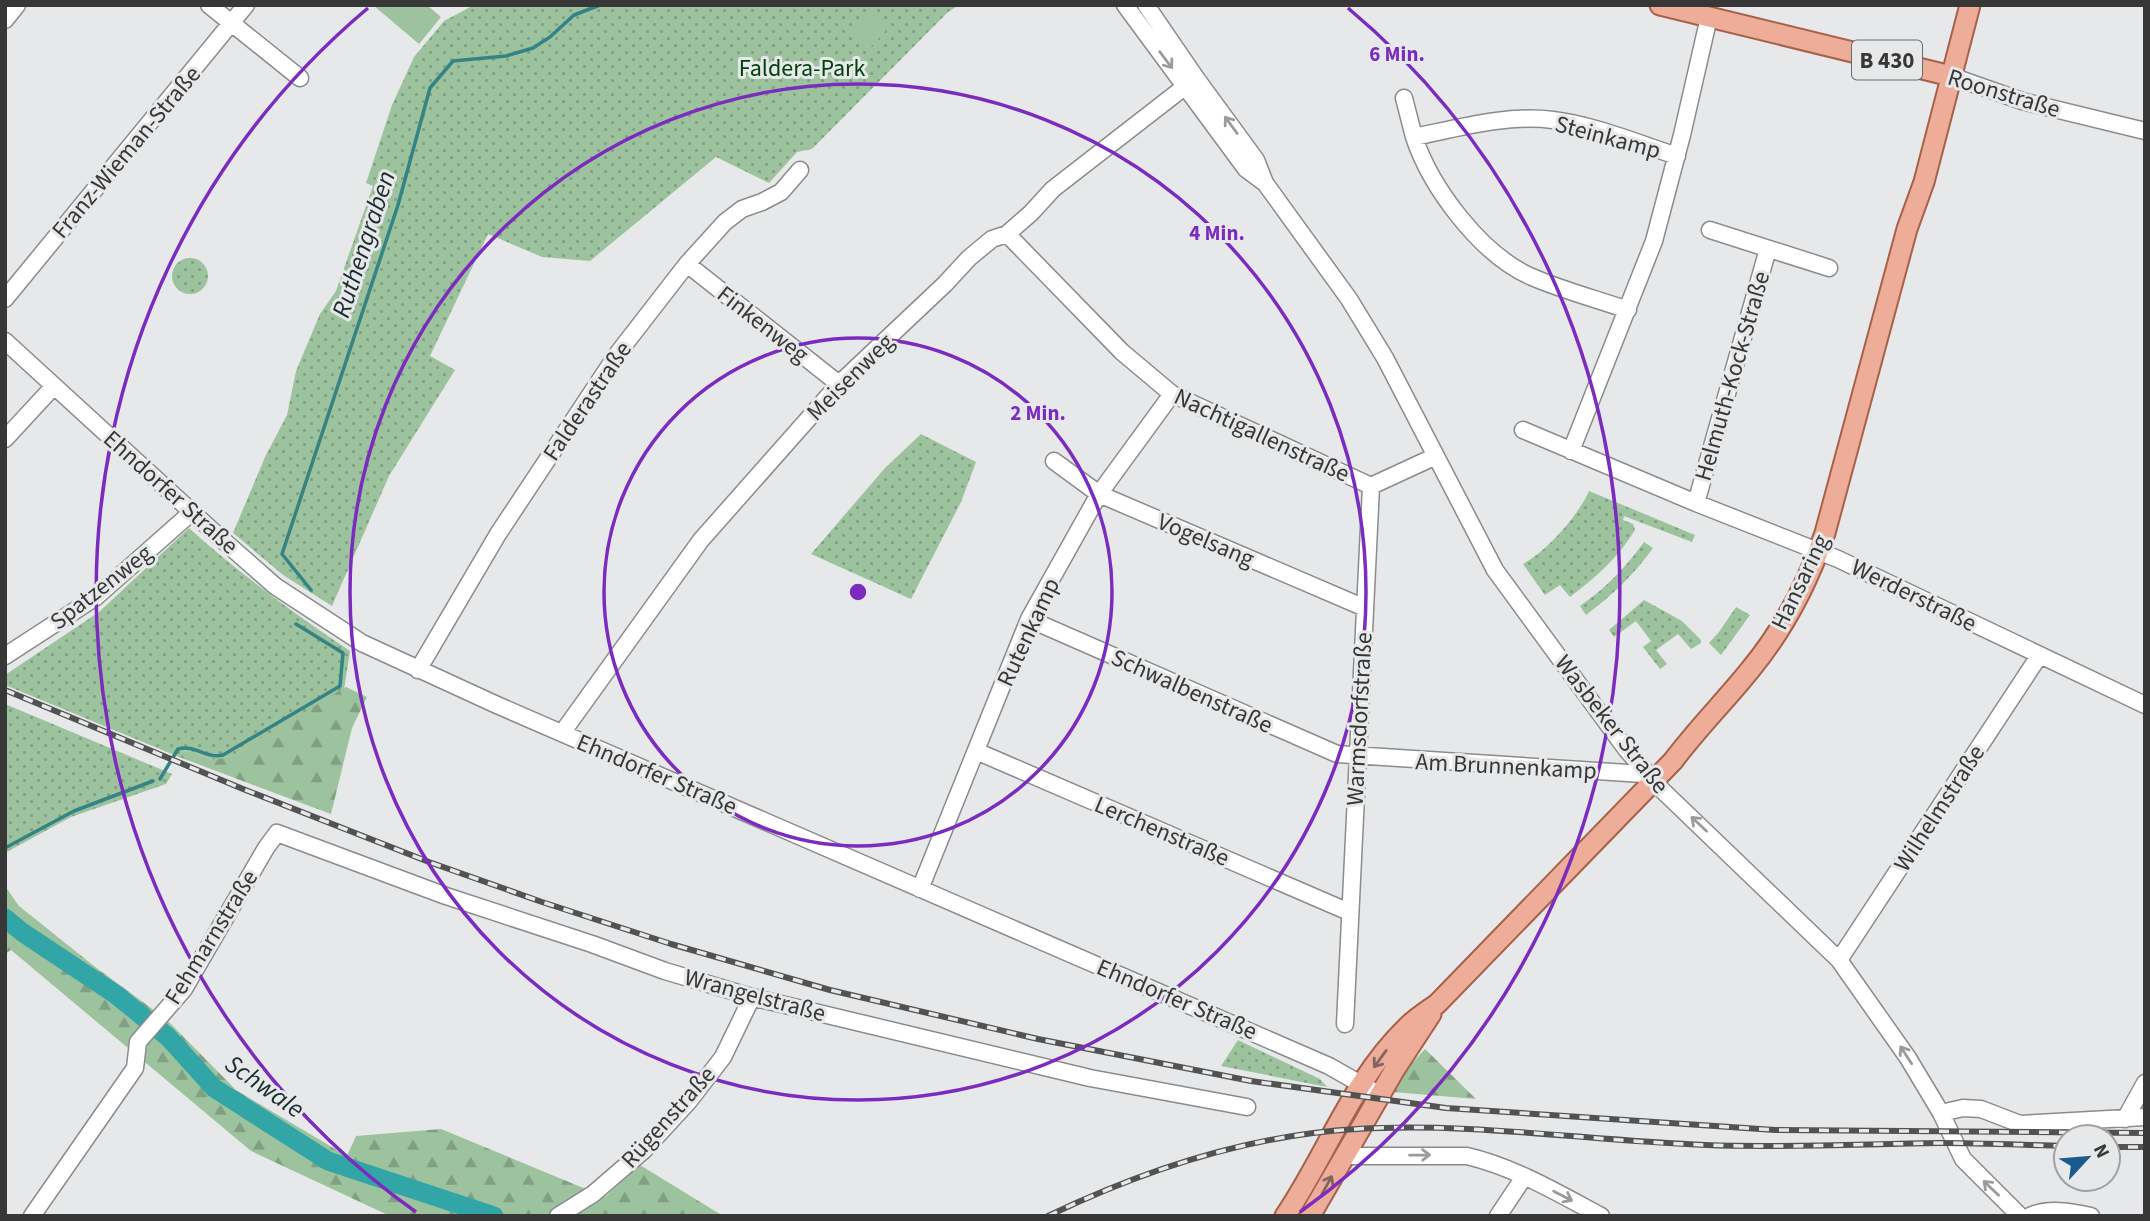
<svg xmlns="http://www.w3.org/2000/svg" width="2150" height="1221" font-family="'Source Sans 3',sans-serif">
<defs>
<pattern id="green-dots" width="8" height="8" patternUnits="userSpaceOnUse" patternTransform="scale(1.75)"><rect width="8" height="8" fill="#9dc39e"/><path d="M2 2h.1M6 6h.1" fill="none" stroke="#819f82" stroke-width="1.8" stroke-linecap="round"/></pattern>
<pattern id="forest-firs" width="22" height="20" patternUnits="userSpaceOnUse" patternTransform="scale(1.75)"><rect width="22" height="20" fill="#9dc39e"/><path d="M5 1l3.5 6h-7zM16 11l3.5 6h-7z" fill="#819f82"/></pattern>
</defs>
<rect width="100%" height="100%" fill="#e7e8e9"/>
<path fill="url(#green-dots)" d="M 474,5 L 959,5 L 948,12 L 812,149 L 797,152 L 769,183 L 716,157 L 590,261 L 542,257 L 488,234 L 430,356 L 455,370 L 389,476 L 332,606 L 283,575 L 233,533 L 265,457 L 287,415 L 296,371 L 320,314 L 336,291 L 373,186 L 366,183 L 392,105 L 414,57 L 444,21 Z
M172 276a18 18 0 1 1 36 0a18 18 0 1 1-36 0Z
M 921,434 L 976,462 L 961,502 L 911,599 L 811,554 L 885,468 Z
M 1589,491 L 1695,535 L 1692,542 L 1624,516 L 1623,520 L 1633,524 L 1635,530 C 1618,558 1596,577 1570,597 L 1560,585 L 1545,595 L 1523,564 C 1547,551 1578,516 1589,491 Z
M 189,528 C 239,573 294,614 350,651 L 344,690 L 232,756 L 214,760 L 189,751 L 182,752 L 179,757 L 5,685 L 5,675 L 99,612 Z
M 1644,542 L 1653,548 C 1634,575 1612,595 1586,615 L 1580,606 C 1606,588 1626,567 1644,542 Z
M 1644,600 L 1682,621 L 1701,640 L 1701,643 L 1691,649 L 1678,634 L 1656,650 L 1667,664 L 1660,669 L 1643,647 L 1651,641 L 1636,621 L 1614,637 L 1609,630 Z
M 1736,607 L 1750,615 L 1721,655 L 1709,643 L 1719,632 Z
M 5,704 L 172,774 L 166,784 L 71,817 L 5,853 Z
M 1238,1040 L 1320,1079 L 1327,1087 L 1221,1066 Z"/>
<path fill="url(#forest-firs)" d="M 346,687 L 367,697 L 352,728 L 331,814 L 179,757 L 182,752 L 189,751 L 214,760 L 232,756 Z
M 5,886 L 19,906 L 94,966 L 166,1019 L 236,1090 L 347,1156 L 356,1136 L 441,1129 L 605,1197 L 640,1165 L 723,1216 L 390,1216 L 251,1151 L 11,950 L 5,954 Z
M 1425,1049 L 1476,1099 L 1393,1092 L 1402,1074 Z"/>
<path fill="#9dc39e" d="M 373,5 L 427,5 L 441,17 L 419,44 Z
M 872,9 L 890,26 L 867,51 L 848,34 Z"/>
<g fill="none" stroke-linecap="round" stroke-linejoin="round">
<path stroke="#348485" stroke-width="3.5" d="M 311,590 L 282,554 L 398,205 L 430,88 L 453,61 L 506,56 L 533,48 L 550,37 L 574,15 L 600,5
M 160,779 L 178,749 C 195,744 206,759 223,755 L 340,686 L 343,653 L 296,624
M 5,848 L 74,811 L 153,781"/>
<path stroke="#32a5a7" stroke-width="19" d="M 5,918 L 22,932 L 115,994 L 168,1037 L 214,1088 L 328,1161 L 494,1216"/>
<g stroke="#8a8b8c" stroke-width="19">
<path id="minor" d="M 209,5 L 300,78
M 1125,5 L 1246,169 L 1265,183 L 1349,299 L 1385,358 L 1495,570 L 1626,749 L 1661,789 L 1839,960 L 1908,1058 L 1941,1113 L 1963,1159 L 2020,1216
M 1146,5 L 1196,78 L 1256,160 L 1265,183
M 5,20 L 17,5
M 1951,76 L 2022,101 L 2145,131
M 1404,98 L 1414,137
M 1710,230 L 1829,268
M 1007,234 L 1122,352 L 1172,394 L 1371,486
M 687,264 L 839,384
M 5,299 L 246,5
M 1628,310 C 1596,299 1562,290 1532,277 C 1481,255 1431,188 1414,137 C 1458,128 1507,114 1553,120 C 1594,125 1637,143 1677,156
M 5,341 L 216,534 L 275,586 L 362,643 L 497,705 L 1329,1066 L 1380,1095
M 1523,430 L 1696,503 L 1838,559 L 2145,705
M 5,439 L 54,386
M 1571,451 L 1654,241 L 1682,135 L 1709,17
M 1054,461 L 1099,494 L 1365,608
M 1696,503 L 1768,249
M 1029,619 L 1337,754 L 1643,774 L 1651,779
M 5,656 L 96,597 L 192,512
M 418,670 L 498,534 L 618,353 L 687,264 L 725,222 L 742,209 L 762,202 L 781,192 L 800,170
M 562,733 L 701,540 L 839,384 L 945,284 L 969,258 L 992,239 L 1007,234 L 1031,213 L 1053,189 L 1196,78
M 976,751 L 1349,912
M 920,889 L 1029,619 L 1099,494 L 1172,394
M 1839,960 L 2039,656
M 1345,1024 L 1371,486 L 1436,456
M 1941,1113 L 1963,1108 L 1981,1109 L 2020,1124 L 2145,1117
M 2125,1119 L 2145,1083
M 1345,1154 L 1352,1156 L 1467,1156 C 1514,1167 1558,1193 1601,1216
M 32,1216 L 135,1068 L 138,1042 L 184,989 L 266,848 L 277,833 L 446,896 L 592,944 L 665,971 L 752,997 L 1090,1078 L 1247,1107
M 558,1216 L 593,1194 L 643,1151 L 689,1101 L 723,1057 L 752,997
M 1498,1216 L 1524,1177
M 2030,1216 C 2048,1207 2072,1212 2091,1216"/>
</g>
<g stroke="#a6614a" stroke-width="23">
<path id="major" d="M 1660,5 L 1951,76
M 1285,1216 C 1327,1154 1352,1080 1407,1027 C 1416,1018 1427,1011 1437,1004 L 1673,761 C 1697,729 1725,701 1750,670 C 1784,629 1808,582 1825,533 L 1907,229 L 1924,182 L 1970,5
M 1310,1216 L 1395,1069 L 1431,1014"/>
</g>
<use href="#minor" stroke="#fff" stroke-width="16"/>
<use href="#major" stroke="#eead99" stroke-width="19"/>
<g stroke="#525252" stroke-width="6">
<path id="rail" d="M 5,690 L 243,789 L 429,862 L 542,902 L 671,944 L 830,990 L 1038,1039 L 1251,1081 L 1446,1108 L 1775,1130 L 2145,1133
M 2108,1147 L 2145,1147
M 1048,1216 C 1144,1170 1250,1135 1357,1129 C 1473,1122 1590,1141 1706,1145 C 1784,1148 1861,1144 1939,1143 C 1981,1143 2024,1145 2066,1146"/>
</g>
<use href="#rail" stroke="#e7e8e9" stroke-width="3.5" stroke-dasharray="10" stroke-linecap="butt"/>
</g>
<defs><path id="oneway-shaft" d="M-6 0H5M1.5-3L5.5 0L1.5 3" fill="none" stroke-width="1.6" stroke-linecap="round" stroke-linejoin="round" transform="scale(1.75)"/></defs>
<g stroke="#9b9b9b">
<use href="#oneway-shaft" transform="translate(1166 60) rotate(53)"/>
<use href="#oneway-shaft" transform="translate(1231 125) rotate(-126)"/>
<use href="#oneway-shaft" transform="translate(1699 824) rotate(-137)"/>
<use href="#oneway-shaft" transform="translate(1906 1055) rotate(-123)"/>
<use href="#oneway-shaft" transform="translate(1420 1155) rotate(-1)"/>
<use href="#oneway-shaft" transform="translate(1991 1188) rotate(-136)"/>
<use href="#oneway-shaft" transform="translate(1563 1196) rotate(27)"/>
</g>
<g stroke="#80665e">
<use href="#oneway-shaft" transform="translate(1380 1059) rotate(126)"/>
<use href="#oneway-shaft" transform="translate(1327 1185) rotate(-61)"/>
</g>
<g fill="none" stroke="#7b2cbf" stroke-width="3.5">
<circle cx="858" cy="592" r="254"/>
<circle cx="858" cy="592" r="508"/>
<path d="M416 1212A762 762 0 0 1 368 8M1348 8A762 762 0 0 1 1300 1212"/>
</g>
<g text-anchor="middle" stroke-width="6" stroke-linejoin="round" paint-order="stroke">
<rect fill="#e7e8e9" stroke="#6c6c6c" stroke-width="2" x="1852" y="40.5" width="70" height="39" rx="5"/>
<g font-size="23" font-weight="bold" fill="#373737">
<text x="1887" y="68">B 430</text>
</g>
<g font-size="24" fill="#00420c" stroke="#e7e8e9">
<text x="802" y="76">Faldera-Park</text>
</g>
<g font-size="24" fill="#373737" stroke="#e7e8e9">
<text transform="translate(2004 93) rotate(17)" y="8">Roonstraße</text>
<text transform="translate(1608 137) rotate(15)" y="8">Steinkamp</text>
<text transform="translate(126 152) rotate(-50)" y="8">Franz-Wieman-Straße</text>
<text transform="translate(763 324) rotate(38)" y="8">Finkenweg</text>
<text transform="translate(1732 376) rotate(-74)" y="8">Helmuth-Kock-Straße</text>
<text transform="translate(850 377) rotate(-45)" y="8">Meisenweg</text>
<text transform="translate(587 401) rotate(-56)" y="8">Falderastraße</text>
<text transform="translate(1262 435) rotate(25)" y="8">Nachtigallenstraße</text>
<text transform="translate(171 492) rotate(42)" y="8">Ehndorfer Straße</text>
<text transform="translate(1206 540) rotate(23)" y="8">Vogelsang</text>
<text transform="translate(1800 582) rotate(-64)" y="8">Hansaring</text>
<text transform="translate(101 587) rotate(-38)" y="8">Spatzenweg</text>
<text transform="translate(1914 595) rotate(26)" y="8">Werderstraße</text>
<text transform="translate(1028 632) rotate(-65)" y="8">Rutenkamp</text>
<text transform="translate(1192 691) rotate(24)" y="8">Schwalbenstraße</text>
<text transform="translate(1359 719) rotate(-87)" y="8">Warmsdorfstraße</text>
<text transform="translate(1612 724) rotate(52)" y="8">Wasbeker Straße</text>
<text transform="translate(1506 766) rotate(3)" y="8">Am Brunnenkamp</text>
<text transform="translate(657 774) rotate(23)" y="8">Ehndorfer Straße</text>
<text transform="translate(1939 808) rotate(-57)" y="8">Wilhelmstraße</text>
<text transform="translate(1162 831) rotate(23)" y="8">Lerchenstraße</text>
<text transform="translate(211 937) rotate(-58)" y="8">Fehmarnstraße</text>
<text transform="translate(755 995) rotate(15)" y="8">Wrangelstraße</text>
<text transform="translate(1177 999) rotate(23)" y="8">Ehndorfer Straße</text>
<text transform="translate(668 1117) rotate(-48)" y="8">Rügenstraße</text>
</g>
<g font-size="26" font-style="italic" fill="#192d2d" stroke="#e7e8e9">
<text transform="translate(363 244) rotate(-72)" y="9">Ruthengraben</text>
<text transform="translate(265 1086) rotate(35)" y="9">Schwale</text>
</g>
</g>
<circle cx="858" cy="592" r="10" fill="#7b2cbf" stroke="#e7e8e9" stroke-width="3.5"/>
<g font-size="21" text-anchor="middle" font-weight="bold" fill="#7b2cbf" stroke="#e7e8e9" stroke-width="6" stroke-linejoin="round" paint-order="stroke">
<text x="1397" y="61">6 Min.</text>
<text x="1217" y="240">4 Min.</text>
<text x="1038" y="420">2 Min.</text>
</g>
<rect width="2150" height="1221" fill="none" stroke="#373737" stroke-width="14"/>
<g transform="translate(2087 1158) rotate(64)"><circle r="33" fill="#e7e8e9" stroke="#a1a1a2" stroke-width="2"/>
<path d="M0-5L12 26L0 18L-12 26Z" fill="#195b90"/>
<text y="-10" font-size="19" font-weight="bold" text-anchor="middle" fill="#373737">N</text>
</g>
</svg>
